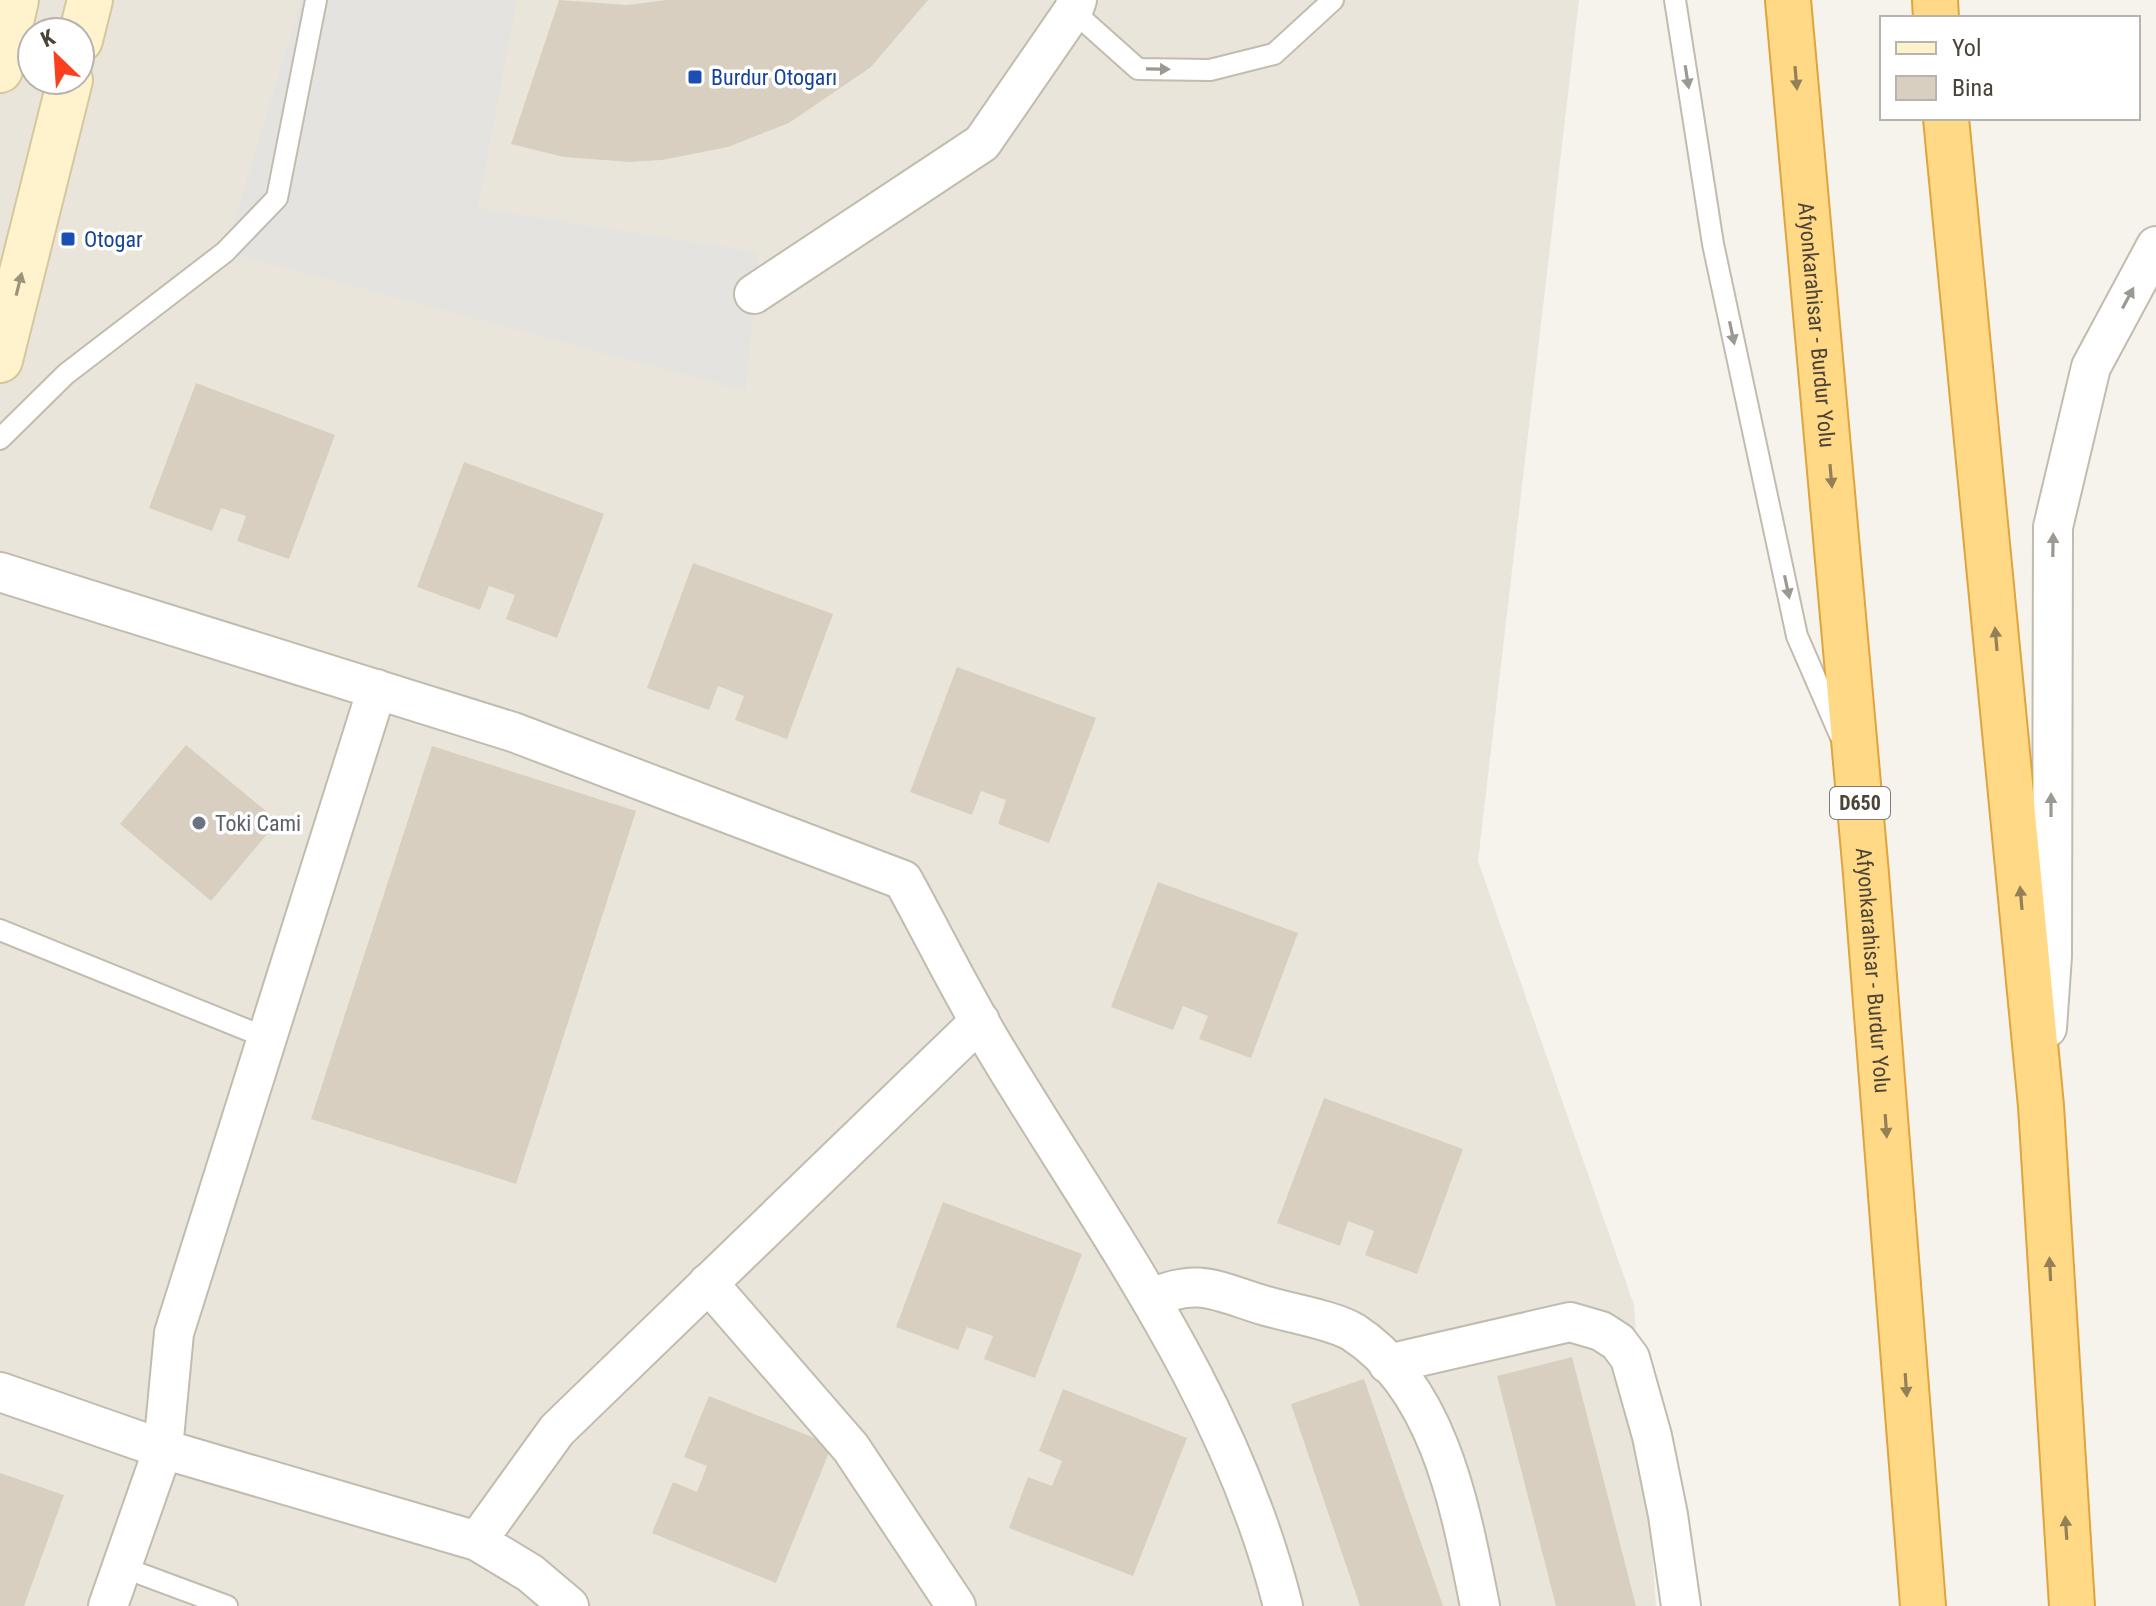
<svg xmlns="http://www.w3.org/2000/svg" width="2156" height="1606" font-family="'Roboto Condensed',sans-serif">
<rect width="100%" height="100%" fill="#f6f3ec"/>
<path fill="#eae5da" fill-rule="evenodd" d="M 0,0 L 1579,0 L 1478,861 L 1634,1305 L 1656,1606 L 0,1606 ZM 32,32 L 80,32 L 80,80 L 32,80 Z"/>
<path fill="#e5e3e0" d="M 301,0 L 517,0 L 478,208 L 758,252 L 746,391 L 225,252 Z"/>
<path fill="#d8cfc1" d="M 559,0 L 627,5 L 667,0 L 928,0 L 871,67 L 789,123 L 728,147 L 662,160 L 630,162 L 564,157 L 511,144 Z
M 196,383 L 335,435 L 289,559 L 237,541 L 246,516 L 221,508 L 212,531 L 149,508 Z
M 464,462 L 604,514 L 557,638 L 506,619 L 515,595 L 489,586 L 480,610 L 417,587 Z
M 693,563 L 833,614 L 787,739 L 735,720 L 744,696 L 718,686 L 709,710 L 647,688 Z
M 957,667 L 1096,718 L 1049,843 L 998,824 L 1006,800 L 981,791 L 972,815 L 910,792 Z
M 186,745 L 278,821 L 211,901 L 120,824 Z
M 432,746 L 636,811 L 516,1184 L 311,1119 Z
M 1158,882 L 1298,933 L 1251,1058 L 1199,1039 L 1208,1016 L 1183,1006 L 1173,1030 L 1111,1007 Z
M 1324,1098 L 1463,1149 L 1417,1274 L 1365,1255 L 1374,1231 L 1348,1221 L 1340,1246 L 1277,1223 Z
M 943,1202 L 1082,1254 L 1035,1378 L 984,1359 L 993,1336 L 967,1327 L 958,1350 L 896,1327 Z
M 1572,1357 L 1636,1606 L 1556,1606 L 1497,1376 Z
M 1364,1379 L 1443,1606 L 1360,1606 L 1291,1404 Z
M 1063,1389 L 1187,1438 L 1133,1576 L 1009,1528 L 1028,1477 L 1052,1486 L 1062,1461 L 1039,1451 Z
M 709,1396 L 832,1445 L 776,1583 L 652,1533 L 673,1482 L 697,1492 L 707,1466 L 684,1457 Z
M 0,1473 L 64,1495 L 24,1606 L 0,1606 Z"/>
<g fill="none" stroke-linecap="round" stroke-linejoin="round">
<g stroke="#c2bbae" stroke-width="24">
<path id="service" d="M 1675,0 L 1713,244 L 1797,636 L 1840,735
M 1073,11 L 1138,69 L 1210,70 L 1274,54 L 1333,0
M 0,439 L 66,374 L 225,252 L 277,198 L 316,0
M 0,930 L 267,1038
M 122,1567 L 227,1606"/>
</g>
<g stroke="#c2bbae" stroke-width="42">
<path id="minor" d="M 754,294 L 982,143 L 1073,11 L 1077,0
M 0,572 L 513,732 L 903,880 C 935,938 964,998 999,1055 C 1109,1237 1230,1396 1283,1606
M 2047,1028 L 2052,956 L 2053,527 L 2091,367 L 2156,246
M 708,1283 L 851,1448 L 956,1606
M 1150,1299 C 1199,1276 1218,1292 1266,1306 C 1290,1313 1333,1320 1353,1332 C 1441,1389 1461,1512 1480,1606
M 1388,1364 L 1570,1322 L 1601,1331 L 1618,1342 L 1630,1358 L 1652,1436 L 1668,1515 L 1681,1606
M 0,1392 L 163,1449 L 477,1541 L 530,1573 L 569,1606
M 477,1541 L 557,1430 L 980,1021
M 108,1606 L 163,1449 L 174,1333 L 377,689"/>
</g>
<g stroke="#d6c79b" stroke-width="48">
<path id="secondary" d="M 80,40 L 90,0
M 0,70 L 16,0
M 0,360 L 70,80"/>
</g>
<g stroke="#e0a43c" stroke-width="48">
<g id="trunk">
<path id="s1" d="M 1788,0 L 1866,874 L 1923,1606"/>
<path d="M 1935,0 L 1936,18"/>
<path d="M 1946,118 L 2041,1106 L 2072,1606"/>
</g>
</g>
<use href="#service" stroke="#fff" stroke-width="20"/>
<use href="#minor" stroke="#fff" stroke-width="38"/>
<use href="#secondary" stroke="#fff3cd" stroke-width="44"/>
<use href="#trunk" stroke="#ffd985" stroke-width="44"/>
</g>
<defs><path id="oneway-solid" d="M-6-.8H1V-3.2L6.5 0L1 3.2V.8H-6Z" transform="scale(2)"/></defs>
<g fill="#9c9892">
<use href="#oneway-solid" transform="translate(1158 69) rotate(1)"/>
<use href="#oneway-solid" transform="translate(1687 77) rotate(81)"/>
<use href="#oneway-solid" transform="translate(2128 298) rotate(-62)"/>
<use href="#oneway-solid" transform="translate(1732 333) rotate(78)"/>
<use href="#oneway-solid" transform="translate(2053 545) rotate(-89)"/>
<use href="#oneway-solid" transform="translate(1787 587) rotate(78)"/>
<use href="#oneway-solid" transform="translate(2051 805) rotate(-90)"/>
</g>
<g fill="#938057">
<use href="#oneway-solid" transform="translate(1796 78) rotate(85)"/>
<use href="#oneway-solid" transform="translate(1831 476) rotate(85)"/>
<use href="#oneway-solid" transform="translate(1996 639) rotate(-95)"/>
<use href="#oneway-solid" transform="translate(2021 898) rotate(-95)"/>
<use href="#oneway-solid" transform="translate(1886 1126) rotate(86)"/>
<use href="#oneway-solid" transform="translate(2050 1269) rotate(-93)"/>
<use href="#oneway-solid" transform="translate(1906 1385) rotate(86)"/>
<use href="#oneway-solid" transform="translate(2066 1528) rotate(-94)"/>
</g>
<use fill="#9c937c" href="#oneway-solid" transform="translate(19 284) rotate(-76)"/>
<g fill="#1a4fb4" stroke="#fff" stroke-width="3">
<rect x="687" y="69" width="16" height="16" rx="4"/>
<rect x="60" y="231" width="16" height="16" rx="4"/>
</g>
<circle fill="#6b7280" stroke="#fff" stroke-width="3" cx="199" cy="823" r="8"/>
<g text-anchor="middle" stroke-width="7" stroke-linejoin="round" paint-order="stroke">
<rect fill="#fff" stroke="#817c74" stroke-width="2" x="1830" y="787" width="60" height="32" rx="6"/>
<g font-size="20" font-weight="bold" fill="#4b4439">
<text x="1860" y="810">D650</text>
</g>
<g font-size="22" fill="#164399" stroke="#fff" text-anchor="start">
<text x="711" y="85">Burdur Otogarı</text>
<text x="84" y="247">Otogar</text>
</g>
<g font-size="22" fill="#4b4439" stroke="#fff">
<text dy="8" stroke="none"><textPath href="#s1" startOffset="326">Afyonkarahisar - Burdur Yolu</textPath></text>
<text dy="8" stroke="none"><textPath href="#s1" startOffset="974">Afyonkarahisar - Burdur Yolu</textPath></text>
</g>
<g font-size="22" fill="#5b616d" stroke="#fff" text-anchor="start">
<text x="215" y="831">Toki Cami</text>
</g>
</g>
<rect x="1880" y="16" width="260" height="104" fill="#ffffff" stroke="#b7b4b0" stroke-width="2"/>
<rect x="1896" y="42" width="40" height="12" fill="#fff3cd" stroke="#b7b4b0" stroke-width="2"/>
<text x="1952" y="56" font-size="24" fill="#4b4439">Yol</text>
<rect x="1896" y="76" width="40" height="24" fill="#d8cfc1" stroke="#b7b4b0" stroke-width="2"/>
<text x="1952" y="96" font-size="24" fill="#4b4439">Bina</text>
<g transform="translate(56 56) rotate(335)"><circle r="38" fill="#ffffff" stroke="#b7b4b0" stroke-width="2"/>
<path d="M0-6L14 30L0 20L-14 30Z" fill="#fc3f1d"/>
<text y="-12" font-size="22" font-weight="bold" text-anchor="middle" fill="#4b4439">K</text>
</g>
</svg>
